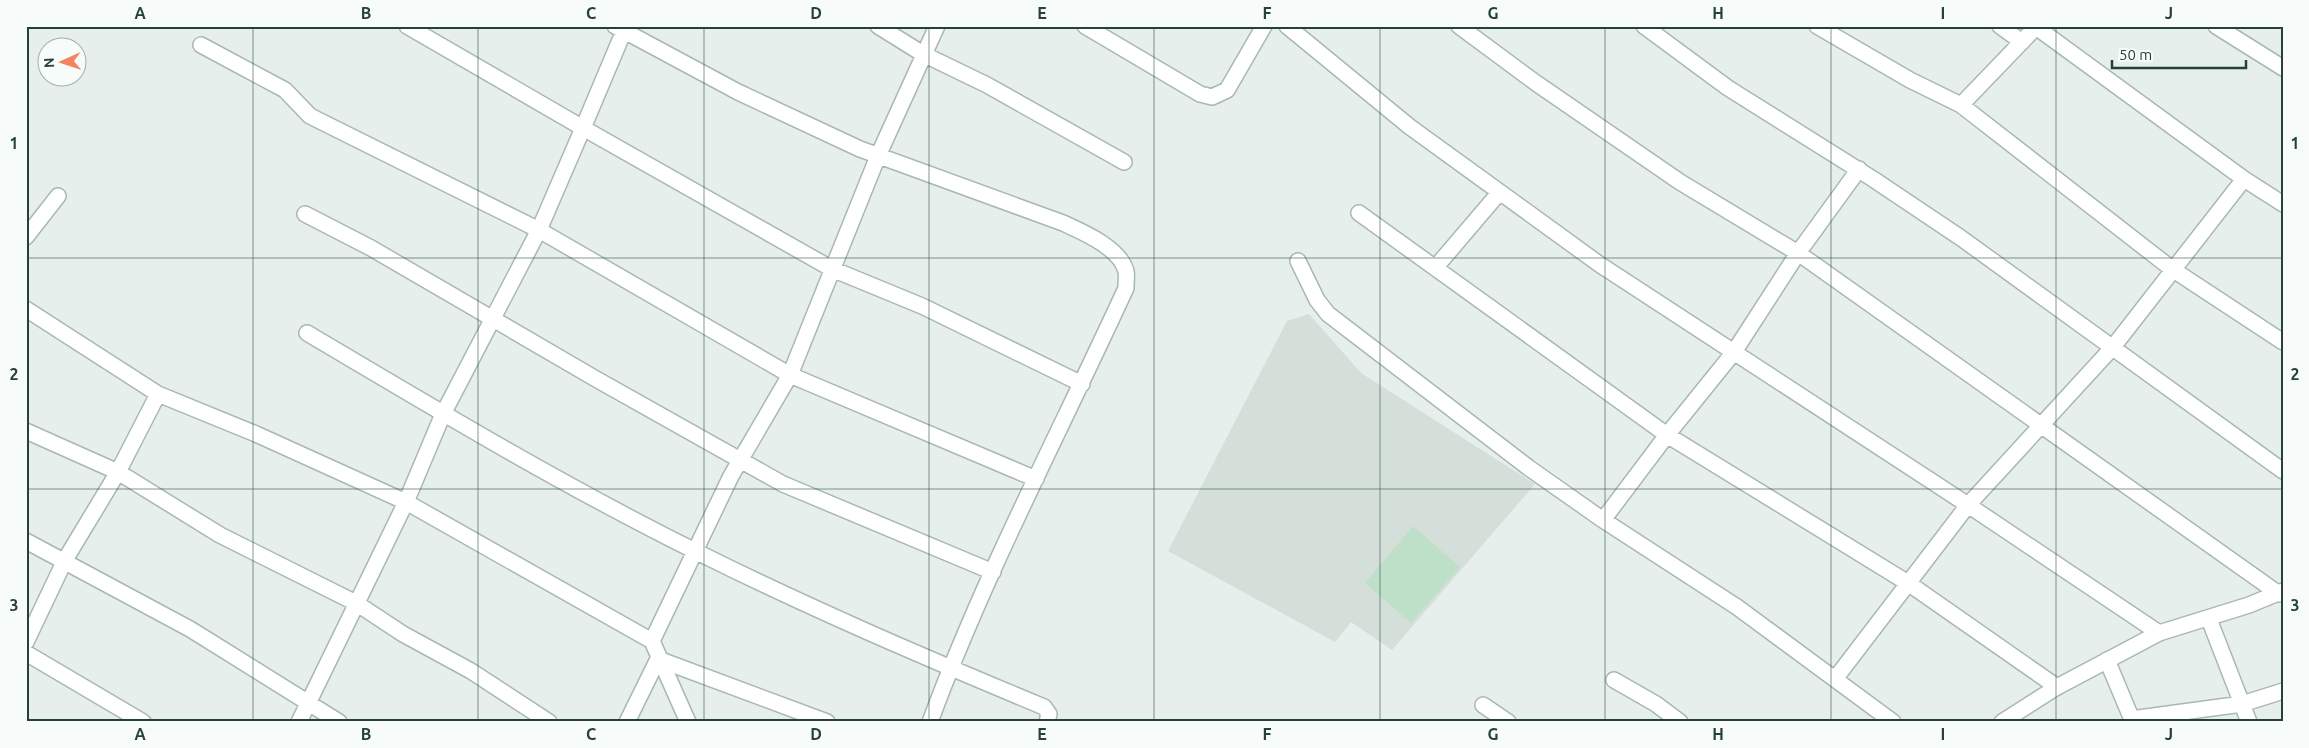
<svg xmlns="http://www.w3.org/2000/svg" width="2309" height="748" font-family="Ubuntu,sans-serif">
<rect width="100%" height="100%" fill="#e6efeb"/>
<path fill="#d4dfda" d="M 1309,314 L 1361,373 L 1535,484 L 1392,650 L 1351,622 L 1335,642 L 1168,551 L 1287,321 Z"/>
<path fill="#bfe0c8" d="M 1413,526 L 1460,567 L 1411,623 L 1365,583 Z"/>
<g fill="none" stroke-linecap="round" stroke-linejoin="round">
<g stroke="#a8b8b2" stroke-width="18">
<path id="minor" d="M 615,26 L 738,92 L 860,149 L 1063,223 C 1083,232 1120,248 1126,271 C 1127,276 1126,282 1126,288 C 1060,432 985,573 930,722
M 626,26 L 583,128 L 832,269 L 922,306 L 1082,384
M 878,26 L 923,54 L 987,85 L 1124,162
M 1085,26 L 1200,94 L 1212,97 L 1227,90 L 1264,26
M 1287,26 L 1410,127 L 1599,264 L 1968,505 L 2159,633
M 1459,26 L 1536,83 L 1680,182 L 1798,253 L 2279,594
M 1644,26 L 1728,88 L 1873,179 L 1961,238 L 2283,471
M 1817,26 L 1910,80 L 1961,105 L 2172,269 L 2283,342
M 2000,26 L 2022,42
M 2216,26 L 2283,68
M 2036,27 L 2244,179 L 2283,204
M 201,45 L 285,90 L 310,116 L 539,230 L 790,375 L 1036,479
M 1961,105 L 2037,26
M 1359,213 L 1667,435 L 1908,583 L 2057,687
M 305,214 L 371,248 L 596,379 L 783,484 L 993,572
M 26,237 L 58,196
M 1298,261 L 1317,300 L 1328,314 L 1529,468 L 1603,520 L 1737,607 L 1893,722
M 1435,268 L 1499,193
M 26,309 L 158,394 L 256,434 L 406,502 L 299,722
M 307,333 C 435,409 562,485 695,551 C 809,608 926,658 1044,707 L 1049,714 L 1047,722
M 26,431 L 118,472 L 220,535 L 356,603 L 403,634 L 471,671 L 549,722
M 1603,520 L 1667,435 L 1734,352 L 1798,253 L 1859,169
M 26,541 L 190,629 L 339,722
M 2209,619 L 2249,722
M 652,641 L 731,476 L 790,375 L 878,156 L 937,26
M 26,642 L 65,560 L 118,472 L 158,394
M 26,653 L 143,722
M 2107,660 L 2133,722
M 1835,679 L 1968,505 L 2113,347 L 2244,179
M 1614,680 L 1656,704 L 1680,722
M 1483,705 L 1508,722
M 2131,719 L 2242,704 L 2283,691
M 627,722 L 658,659 L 827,722"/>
</g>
<g stroke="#a8b8b2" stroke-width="18">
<path id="tertiary" d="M 407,26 L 583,128 L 539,230 L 443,414 L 406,502 L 652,641 L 688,722
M 2002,722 L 2057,687 L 2159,633 L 2249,605 L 2283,591"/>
</g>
<use href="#minor" stroke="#fff" stroke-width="15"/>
<use href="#tertiary" stroke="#fff" stroke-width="15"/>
</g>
<path fill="none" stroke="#24423a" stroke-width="1" stroke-opacity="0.55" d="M 253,26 L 253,722M 478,26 L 478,722M 704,26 L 704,722M 929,26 L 929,722M 1154,26 L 1154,722M 1380,26 L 1380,722M 1605,26 L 1605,722M 1831,26 L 1831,722M 2056,26 L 2056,722M 26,258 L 2283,258M 26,489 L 2283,489"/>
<rect width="2309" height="748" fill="none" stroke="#f7fbf9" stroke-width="55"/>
<g transform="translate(62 62) rotate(267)"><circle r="24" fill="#f7fbf9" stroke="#a3b1ad"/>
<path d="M0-4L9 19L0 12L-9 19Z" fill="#f4845f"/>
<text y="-8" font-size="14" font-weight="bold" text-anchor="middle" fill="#24423a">N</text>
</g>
<path d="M2112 60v8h134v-8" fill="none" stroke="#24423a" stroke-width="2.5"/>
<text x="2119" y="60" font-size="15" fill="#24423a" stroke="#f7fbf9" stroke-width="4" paint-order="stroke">50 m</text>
<rect x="28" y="28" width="2254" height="692" fill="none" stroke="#24423a" stroke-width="2"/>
<g font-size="16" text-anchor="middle" font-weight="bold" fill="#24423a">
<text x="140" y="19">A</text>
<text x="366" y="19">B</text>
<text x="591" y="19">C</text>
<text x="816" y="19">D</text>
<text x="1042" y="19">E</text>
<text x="1267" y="19">F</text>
<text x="1493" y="19">G</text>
<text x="1718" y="19">H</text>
<text x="1943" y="19">I</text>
<text x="2169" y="19">J</text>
<text x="14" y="149">1</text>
<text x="2295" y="149">1</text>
<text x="14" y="380">2</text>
<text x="2295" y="380">2</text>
<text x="14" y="611">3</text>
<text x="2295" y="611">3</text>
<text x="140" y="740">A</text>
<text x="366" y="740">B</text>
<text x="591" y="740">C</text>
<text x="816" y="740">D</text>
<text x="1042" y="740">E</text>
<text x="1267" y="740">F</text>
<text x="1493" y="740">G</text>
<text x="1718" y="740">H</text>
<text x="1943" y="740">I</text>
<text x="2169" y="740">J</text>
</g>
</svg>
